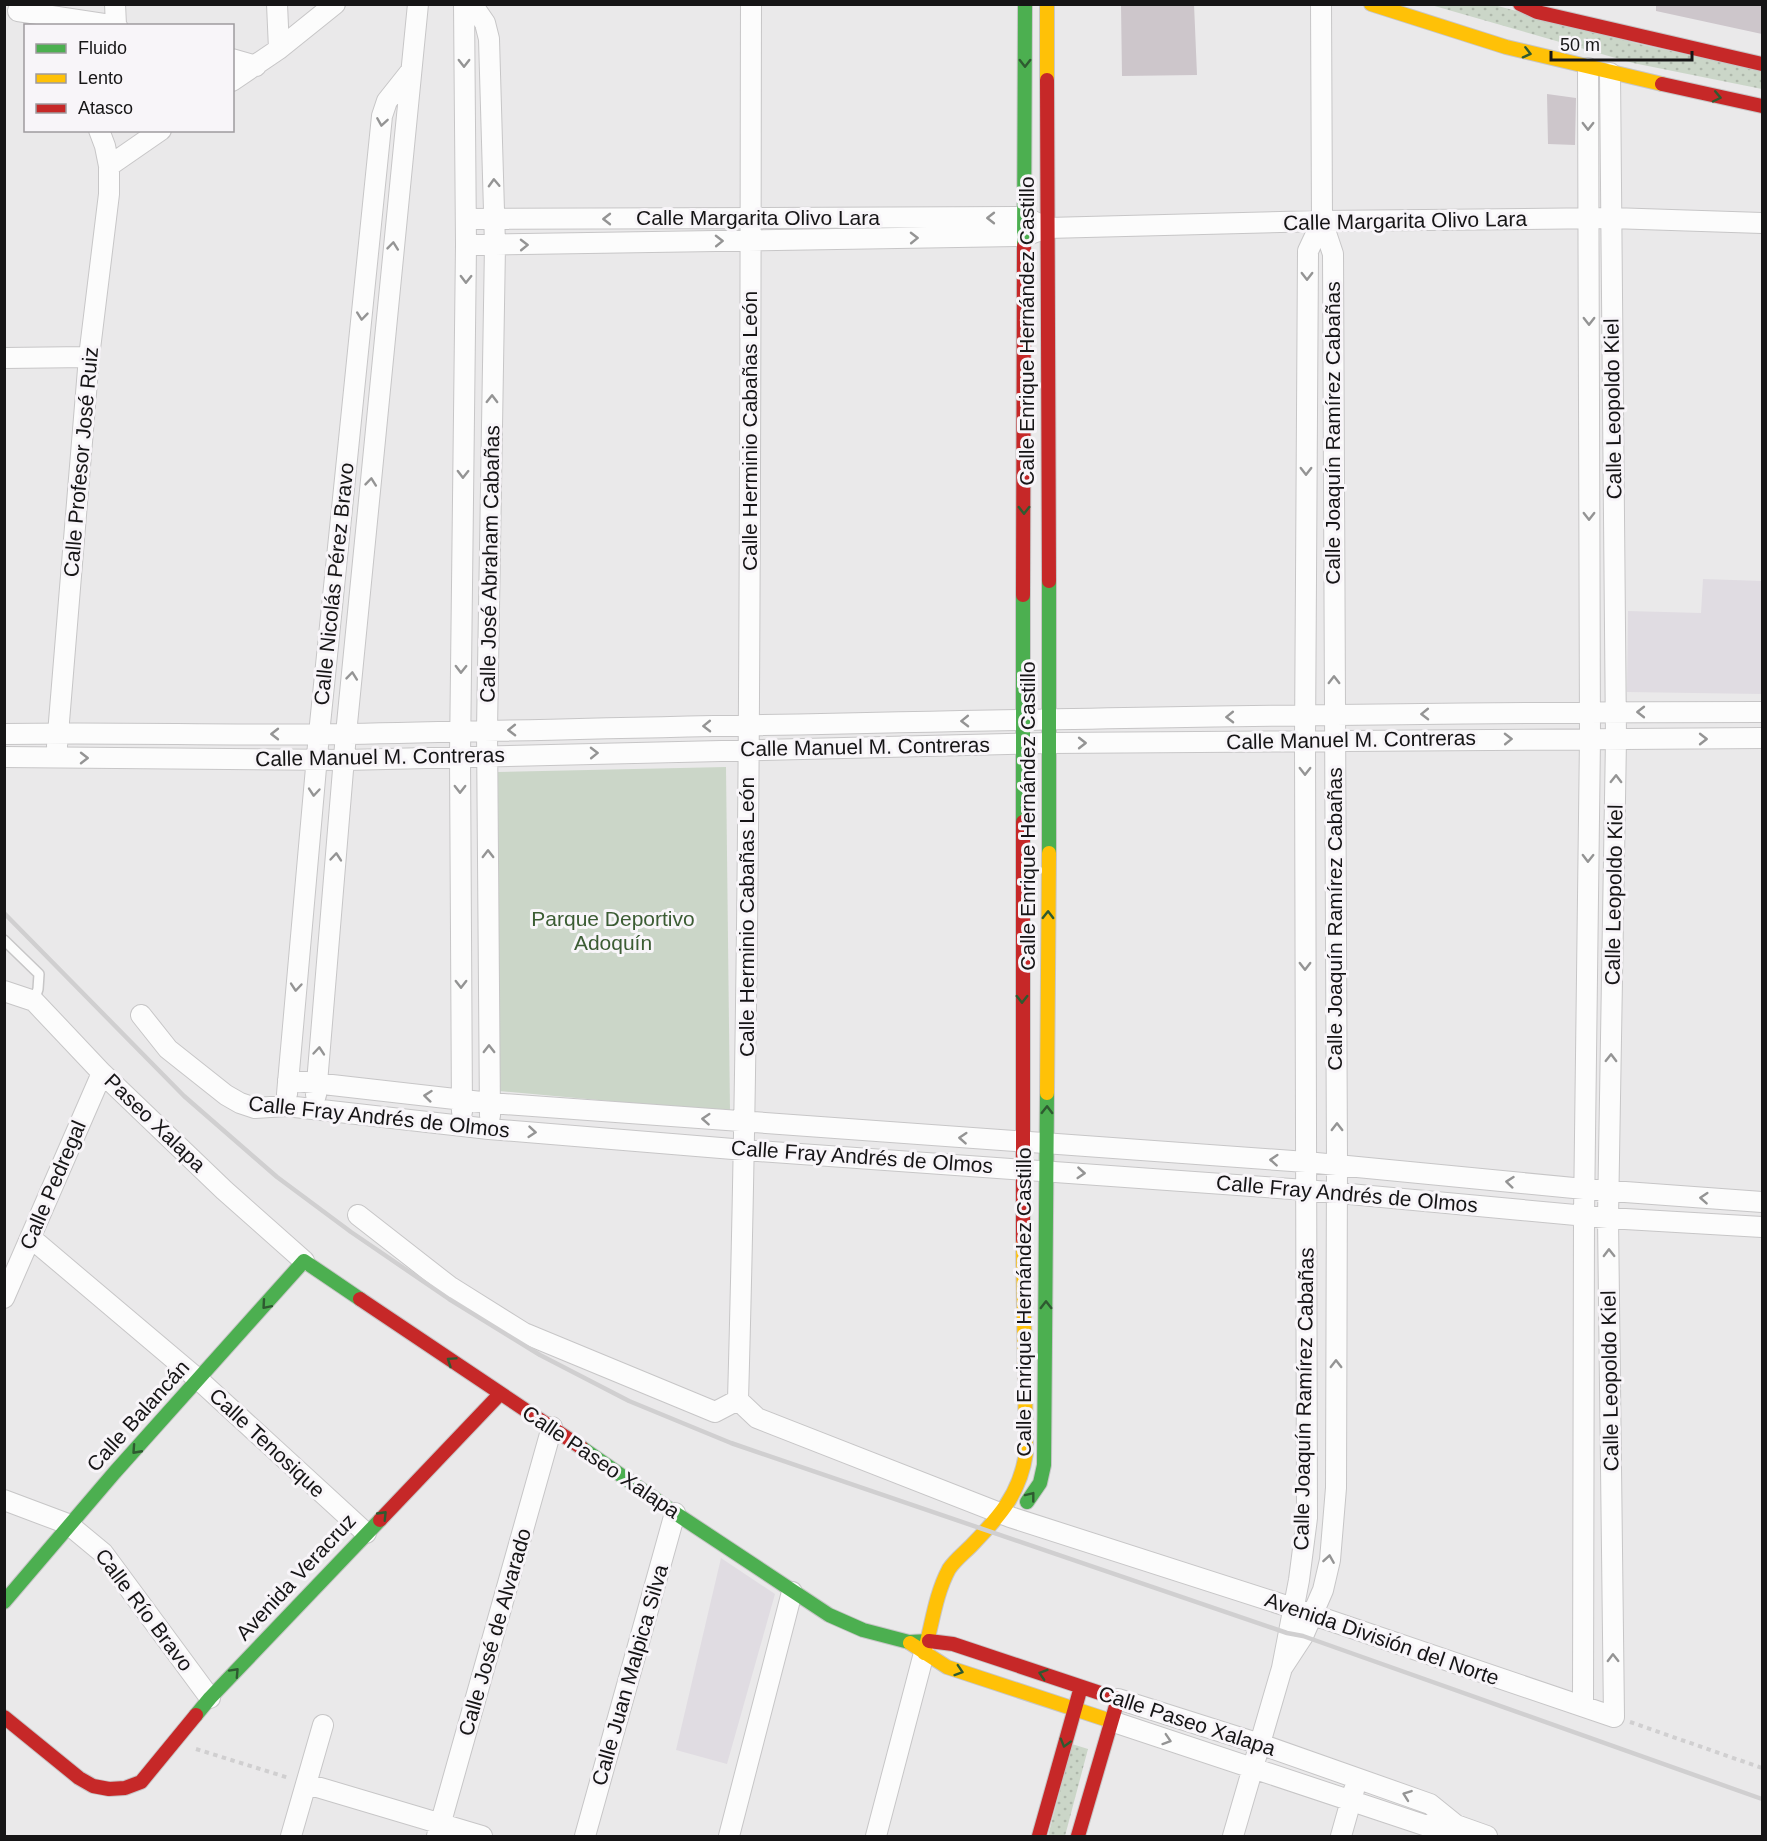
<svg xmlns="http://www.w3.org/2000/svg" width="1767" height="1841" font-family="Arial,sans-serif">
<defs>
<pattern id="grass-dots" width="8" height="8" patternUnits="userSpaceOnUse" patternTransform="scale(1.5)"><rect width="8" height="8" fill="#cbd6c8"/><path d="M2 2h.1M6 6h.1" fill="none" stroke="#aeb7ab" stroke-width="1.8" stroke-linecap="round"/></pattern>
</defs>
<rect width="100%" height="100%" fill="#eae9ea"/>
<path fill="#e0dce2" d="M 1703,579 L 1762,581 L 1762,694 L 1627,692 L 1628,611 L 1701,613 Z
M 721,1558 L 775,1594 L 727,1764 L 676,1750 Z"/>
<path fill="url(#grass-dots)" d="M 1431,5 L 1494,5 L 1639,44 L 1762,71 L 1762,89 L 1633,63 Z
M 1072,1744 L 1088,1749 L 1065,1836 L 1048,1836 Z"/>
<path fill="#cbd6c8" d="M 726,767 L 730,1112 L 499,1091 L 498,772 Z"/>
<path fill="#cdc6cb" d="M 1121,4 L 1194,4 L 1197,75 L 1122,76 Z
M 1656,4 L 1762,4 L 1762,34 L 1656,11 Z
M 1547,94 L 1576,98 L 1575,145 L 1548,144 Z"/>
<g fill="none" stroke-linecap="round" stroke-linejoin="round">
<g stroke="#c7c6c7" stroke-width="12">
<path id="lane" d="M 4,940 L 39,974 L 38,989 L 34,1001"/>
</g>
<g stroke="#c7c6c7" stroke-width="22">
<path id="street" d="M 115,4 L 116,25
M 277,4 L 279,49
M 472,4 L 485,23 L 489,39 L 495,245 L 487,730 L 490,1116
M 751,4 C 750,470 751,935 738,1400 L 757,1418 L 1010,1517 L 1293,1608 L 1614,1717 L 1608,1218 L 1616,739 L 1610,73
M 18,11 L 117,26
M 232,59 L 256,66
M 232,81 L 279,49 L 335,4
M 109,166 L 161,130
M 466,219 L 1025,217 L 1037,223
M 466,245 L 1024,236 L 1047,228 L 1322,221 L 1611,218 L 1762,223
M 4,358 L 89,357
M 4,734 C 119,732 234,736 349,734 C 820,724 1291,712 1762,712
M 57,746 L 89,357 L 109,194 L 109,166 L 105,146 L 99,130
M 4,757 L 345,760 L 1050,743 L 1762,738
M 4,991 L 34,1001 L 102,1073 L 224,1190 L 304,1261
M 141,1015 L 168,1049 L 226,1095 L 240,1103 L 255,1108 L 286,1106 L 489,1129 L 745,1150 L 1306,1190 L 1608,1218 L 1762,1227
M 288,1080 L 490,1103 L 1306,1162 L 1584,1189 L 1762,1202
M 287,1094 L 319,734 L 382,116 L 387,101 L 410,72
M 316,1095 L 346,734 L 418,4
M 462,1112 L 460,756 L 466,245 L 464,4
M 358,1215 L 449,1286 L 524,1333 L 715,1412 L 738,1400
M 31,1238 L 199,1380 L 366,1533
M 4,1298 L 102,1073
M 4,1500 L 68,1524 L 103,1553 L 210,1698
M 1282,1668 L 1303,1636 L 1323,1590 L 1330,1560 L 1336,1488 L 1337,1165 L 1333,254 L 1322,221 L 1321,4
M 1118,1699 L 1260,1744 L 1430,1804 L 1456,1825
M 1583,1706 L 1584,1215 L 1590,738 L 1588,68
M 1111,1721 L 1424,1825 L 1456,1825 L 1487,1836
M 307,1784 L 482,1836
M 291,1836 L 323,1725
M 437,1836 L 552,1427
M 585,1836 L 675,1513
M 729,1836 L 792,1592
M 876,1836 L 924,1653
M 1233,1836 L 1282,1668 L 1299,1580 L 1307,1518 L 1305,741 L 1308,251 L 1322,221
M 1341,1836 L 1354,1790"/>
</g>
<g stroke="#c7c6c7" stroke-width="16">
<path id="fast" d="M 1024,246 L 1025,4
M 1023,822 L 1023,595
M 1049,853 L 1049,581
M 582,1448 L 675,1513 L 829,1615 L 863,1630 L 909,1642 L 929,1641
M 1027,1502 L 1040,1483 L 1044,1465 L 1047,1093
M 4,1602 L 115,1472 L 304,1261 L 360,1299
M 196,1715 L 210,1698 L 380,1520"/>
</g>
<g stroke="#c7c6c7" stroke-width="16">
<path id="slow" d="M 1047,4 L 1047,80
M 1371,4 L 1506,47 L 1662,84
M 1047,1093 L 1049,853
M 910,1643 L 947,1667 L 1111,1721
M 924,1653 C 932,1626 935,1595 949,1569 C 955,1560 963,1554 971,1546 C 999,1517 1020,1494 1026,1453 L 1023,1240"/>
</g>
<g stroke="#c7c6c7" stroke-width="16">
<path id="jam" d="M 1520,4 L 1537,12 L 1762,64
M 1047,80 L 1049,581
M 1662,84 L 1762,106
M 1023,595 L 1024,246
M 1023,822 L 1023,1240
M 360,1299 L 582,1448
M 380,1520 L 500,1394
M 929,1641 L 953,1644 L 1118,1699 L 1078,1836
M 4,1717 L 79,1778 L 93,1786 L 109,1789 L 125,1788 L 141,1782 L 196,1715
M 1039,1836 L 1079,1694"/>
</g>
<path stroke="#d0cfd0" stroke-width="4" stroke-dasharray="4.5 4.5" stroke-linecap="butt" d="M 1630,1722 L 1762,1768
M 196,1749 L 289,1778"/>
<use href="#lane" stroke="#fcfcfc" stroke-width="9"/>
<use href="#street" stroke="#fcfcfc" stroke-width="20"/>
<use href="#fast" stroke="#4caf50" stroke-width="14"/>
<use href="#slow" stroke="#ffc107" stroke-width="14"/>
<use href="#jam" stroke="#c62828" stroke-width="14"/>
<path stroke="#d0cfd0" stroke-width="4.5" d="M 4,913 L 184,1096 L 277,1177 L 351,1232 L 449,1299 L 540,1355 L 629,1401 L 731,1443 L 1287,1633 L 1303,1636 L 1762,1799"/>
</g>
<defs><path id="oneway-chevron" d="M-2-3.5L2.5 0L-2 3.5" fill="none" stroke-width="1.6" stroke-linecap="round" stroke-linejoin="round" transform="scale(1.5)"/></defs>
<g stroke="#2e5a30">
<use href="#oneway-chevron" transform="translate(1527 53) rotate(14)"/>
<use href="#oneway-chevron" transform="translate(1025 63) rotate(90)"/>
<use href="#oneway-chevron" transform="translate(1717 97) rotate(12)"/>
<use href="#oneway-chevron" transform="translate(1024 510) rotate(90)"/>
<use href="#oneway-chevron" transform="translate(1048 915) rotate(-89)"/>
<use href="#oneway-chevron" transform="translate(1022 999) rotate(90)"/>
<use href="#oneway-chevron" transform="translate(1047 1110) rotate(-89)"/>
<use href="#oneway-chevron" transform="translate(266 1305) rotate(131)"/>
<use href="#oneway-chevron" transform="translate(1046 1305) rotate(-90)"/>
<use href="#oneway-chevron" transform="translate(451 1361) rotate(-146)"/>
<use href="#oneway-chevron" transform="translate(136 1450) rotate(132)"/>
<use href="#oneway-chevron" transform="translate(1031 1496) rotate(-52)"/>
<use href="#oneway-chevron" transform="translate(383 1515) rotate(-46)"/>
<use href="#oneway-chevron" transform="translate(959 1671) rotate(18)"/>
<use href="#oneway-chevron" transform="translate(235 1672) rotate(-47)"/>
<use href="#oneway-chevron" transform="translate(1043 1674) rotate(-162)"/>
<use href="#oneway-chevron" transform="translate(1065 1743) rotate(106)"/>
</g>
<g stroke="#949494">
<use href="#oneway-chevron" transform="translate(464 63) rotate(90)"/>
<use href="#oneway-chevron" transform="translate(382 122) rotate(99)"/>
<use href="#oneway-chevron" transform="translate(1588 126) rotate(90)"/>
<use href="#oneway-chevron" transform="translate(494 183) rotate(-92)"/>
<use href="#oneway-chevron" transform="translate(991 218) rotate(180)"/>
<use href="#oneway-chevron" transform="translate(607 219) rotate(180)"/>
<use href="#oneway-chevron" transform="translate(914 238) rotate(-1)"/>
<use href="#oneway-chevron" transform="translate(719 241) rotate(-1)"/>
<use href="#oneway-chevron" transform="translate(524 245) rotate(-1)"/>
<use href="#oneway-chevron" transform="translate(393 246) rotate(-84)"/>
<use href="#oneway-chevron" transform="translate(1307 276) rotate(90)"/>
<use href="#oneway-chevron" transform="translate(466 279) rotate(91)"/>
<use href="#oneway-chevron" transform="translate(362 316) rotate(96)"/>
<use href="#oneway-chevron" transform="translate(1589 321) rotate(90)"/>
<use href="#oneway-chevron" transform="translate(492 399) rotate(-89)"/>
<use href="#oneway-chevron" transform="translate(1306 471) rotate(90)"/>
<use href="#oneway-chevron" transform="translate(463 474) rotate(91)"/>
<use href="#oneway-chevron" transform="translate(371 482) rotate(-84)"/>
<use href="#oneway-chevron" transform="translate(1589 516) rotate(90)"/>
<use href="#oneway-chevron" transform="translate(461 669) rotate(91)"/>
<use href="#oneway-chevron" transform="translate(352 676) rotate(-84)"/>
<use href="#oneway-chevron" transform="translate(1334 680) rotate(-90)"/>
<use href="#oneway-chevron" transform="translate(1641 712) rotate(-180)"/>
<use href="#oneway-chevron" transform="translate(1425 714) rotate(179)"/>
<use href="#oneway-chevron" transform="translate(1230 717) rotate(179)"/>
<use href="#oneway-chevron" transform="translate(965 721) rotate(179)"/>
<use href="#oneway-chevron" transform="translate(707 726) rotate(179)"/>
<use href="#oneway-chevron" transform="translate(512 730) rotate(179)"/>
<use href="#oneway-chevron" transform="translate(275 734) rotate(-180)"/>
<use href="#oneway-chevron" transform="translate(1508 739) rotate(-1)"/>
<use href="#oneway-chevron" transform="translate(1703 739)"/>
<use href="#oneway-chevron" transform="translate(1082 743)"/>
<use href="#oneway-chevron" transform="translate(594 753) rotate(-1)"/>
<use href="#oneway-chevron" transform="translate(84 758)"/>
<use href="#oneway-chevron" transform="translate(1305 771) rotate(90)"/>
<use href="#oneway-chevron" transform="translate(1616 779) rotate(-89)"/>
<use href="#oneway-chevron" transform="translate(460 789) rotate(90)"/>
<use href="#oneway-chevron" transform="translate(314 792) rotate(95)"/>
<use href="#oneway-chevron" transform="translate(488 854) rotate(-90)"/>
<use href="#oneway-chevron" transform="translate(336 857) rotate(-85)"/>
<use href="#oneway-chevron" transform="translate(1588 858) rotate(91)"/>
<use href="#oneway-chevron" transform="translate(1305 966) rotate(90)"/>
<use href="#oneway-chevron" transform="translate(461 984) rotate(90)"/>
<use href="#oneway-chevron" transform="translate(296 987) rotate(95)"/>
<use href="#oneway-chevron" transform="translate(489 1049) rotate(-90)"/>
<use href="#oneway-chevron" transform="translate(319 1051) rotate(-85)"/>
<use href="#oneway-chevron" transform="translate(1611 1058) rotate(-89)"/>
<use href="#oneway-chevron" transform="translate(428 1096) rotate(-174)"/>
<use href="#oneway-chevron" transform="translate(706 1119) rotate(-176)"/>
<use href="#oneway-chevron" transform="translate(1337 1127) rotate(-90)"/>
<use href="#oneway-chevron" transform="translate(532 1132) rotate(5)"/>
<use href="#oneway-chevron" transform="translate(963 1138) rotate(-176)"/>
<use href="#oneway-chevron" transform="translate(1274 1160) rotate(-176)"/>
<use href="#oneway-chevron" transform="translate(1081 1173) rotate(4)"/>
<use href="#oneway-chevron" transform="translate(1510 1182) rotate(-174)"/>
<use href="#oneway-chevron" transform="translate(1704 1198) rotate(-176)"/>
<use href="#oneway-chevron" transform="translate(1609 1253) rotate(-91)"/>
<use href="#oneway-chevron" transform="translate(1336 1364) rotate(-90)"/>
<use href="#oneway-chevron" transform="translate(1329 1559) rotate(-81)"/>
<use href="#oneway-chevron" transform="translate(1613 1658) rotate(-91)"/>
<use href="#oneway-chevron" transform="translate(1167 1740) rotate(18)"/>
<use href="#oneway-chevron" transform="translate(1407 1795) rotate(-160)"/>
</g>
<g text-anchor="middle" stroke-width="6" stroke-linejoin="round" paint-order="stroke">
<g font-size="21" fill="#161516" stroke="#f8f5f9">
<text x="758" y="225">Calle Margarita Olivo Lara</text>
<text transform="translate(1405 221) rotate(-1)" y="7">Calle Margarita Olivo Lara</text>
<text transform="translate(1027 331) rotate(-90)" y="7">Calle Enrique Hernández Castillo</text>
<text transform="translate(1613 409) rotate(-91)" y="7">Calle Leopoldo Kiel</text>
<text transform="translate(750 431) rotate(-90)" y="7">Calle Herminio Cabañas León</text>
<text transform="translate(1333 433) rotate(-90)" y="7">Calle Joaquín Ramírez Cabañas</text>
<text transform="translate(81 462) rotate(-85)" y="7">Calle Profesor José Ruiz</text>
<text transform="translate(490 564) rotate(-89)" y="7">Calle José Abraham Cabañas</text>
<text transform="translate(334 584) rotate(-84)" y="7">Calle Nicolás Pérez Bravo</text>
<text transform="translate(1351 740) rotate(-1)" y="7">Calle Manuel M. Contreras</text>
<text transform="translate(865 747) rotate(-1)" y="7">Calle Manuel M. Contreras</text>
<text transform="translate(380 757) rotate(-1)" y="7">Calle Manuel M. Contreras</text>
<text transform="translate(1028 816) rotate(-90)" y="7">Calle Enrique Hernández Castillo</text>
<text transform="translate(1614 895) rotate(-89)" y="7">Calle Leopoldo Kiel</text>
<text transform="translate(747 917) rotate(-90)" y="7">Calle Herminio Cabañas León</text>
<text transform="translate(1335 919) rotate(-90)" y="7">Calle Joaquín Ramírez Cabañas</text>
<text transform="translate(379 1117) rotate(6)" y="7">Calle Fray Andrés de Olmos</text>
<text transform="translate(155 1123) rotate(44)" y="7">Paseo Xalapa</text>
<text transform="translate(862 1157) rotate(4)" y="7">Calle Fray Andrés de Olmos</text>
<text transform="translate(53 1185) rotate(-67)" y="7">Calle Pedregal</text>
<text transform="translate(1347 1194) rotate(5)" y="7">Calle Fray Andrés de Olmos</text>
<text transform="translate(1024 1302) rotate(-90)" y="7">Calle Enrique Hernández Castillo</text>
<text transform="translate(1610 1381) rotate(-91)" y="7">Calle Leopoldo Kiel</text>
<text transform="translate(1304 1399) rotate(-89)" y="7">Calle Joaquín Ramírez Cabañas</text>
<text transform="translate(138 1416) rotate(-48)" y="7">Calle Balancán</text>
<text transform="translate(267 1443) rotate(43)" y="7">Calle Tenosique</text>
<text transform="translate(601 1462) rotate(34)" y="7">Calle Paseo Xalapa</text>
<text transform="translate(296 1577) rotate(-47)" y="7">Avenida Veracruz</text>
<text transform="translate(144 1610) rotate(53)" y="7">Calle Río Bravo</text>
<text transform="translate(495 1632) rotate(-74)" y="7">Calle José de Alvarado</text>
<text transform="translate(1382 1639) rotate(19)" y="7">Avenida División del Norte</text>
<text transform="translate(630 1675) rotate(-74)" y="7">Calle Juan Malpica Silva</text>
<text transform="translate(1187 1721) rotate(18)" y="7">Calle Paseo Xalapa</text>
</g>
<g font-size="21" fill="#3b5c33" stroke="#f8f5f9">
<text x="613" y="926">Parque Deportivo<tspan x="613" dy="24">Adoquín</tspan></text>
</g>
</g>
<rect width="1767" height="1841" fill="none" stroke="#161516" stroke-width="12"/>
<rect x="24" y="24" width="210" height="108" fill="#f8f5f9" stroke="#9e9b9e" stroke-width="1.5"/>
<rect x="36" y="44" width="30" height="9" fill="#4caf50" stroke="#9e9b9e" stroke-width="1.5"/>
<text x="78" y="54" font-size="18" fill="#161516">Fluido</text>
<rect x="36" y="74" width="30" height="9" fill="#ffc107" stroke="#9e9b9e" stroke-width="1.5"/>
<text x="78" y="84" font-size="18" fill="#161516">Lento</text>
<rect x="36" y="104" width="30" height="9" fill="#c62828" stroke="#9e9b9e" stroke-width="1.5"/>
<text x="78" y="114" font-size="18" fill="#161516">Atasco</text>
<path d="M1551 51v9h141v-9" fill="none" stroke="#161516" stroke-width="3"/>
<text x="1560" y="51" font-size="18" fill="#161516" stroke="#f8f5f9" stroke-width="4.5" paint-order="stroke">50 m</text>
</svg>
